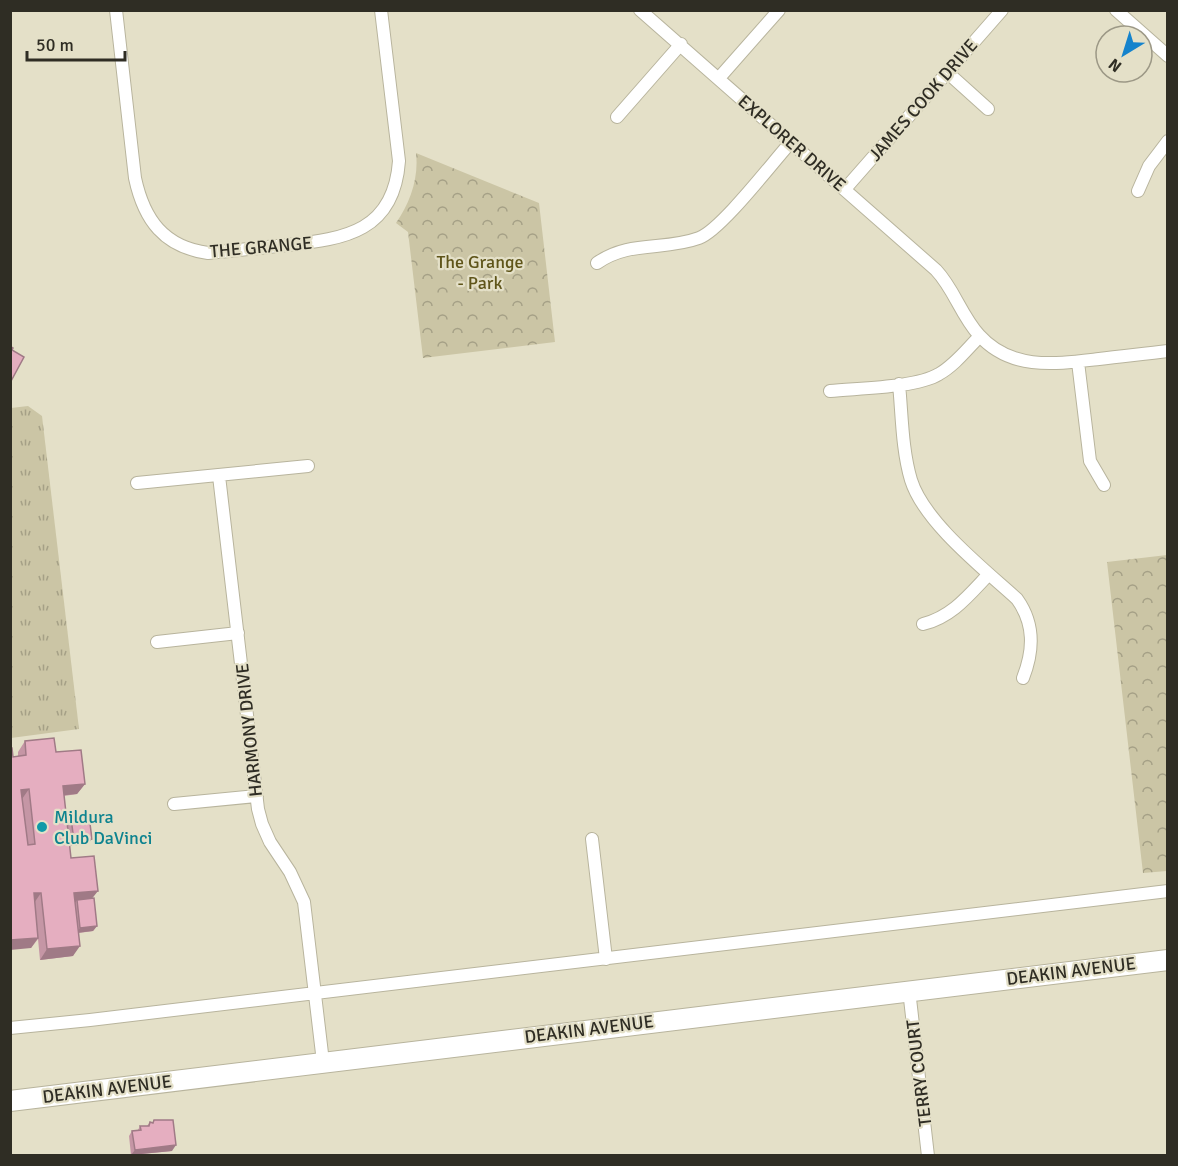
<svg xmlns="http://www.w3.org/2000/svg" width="1178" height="1166" font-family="Signika,sans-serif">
<defs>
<pattern id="grass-tufts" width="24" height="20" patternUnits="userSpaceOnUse" patternTransform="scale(1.5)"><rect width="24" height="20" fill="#cbc5a5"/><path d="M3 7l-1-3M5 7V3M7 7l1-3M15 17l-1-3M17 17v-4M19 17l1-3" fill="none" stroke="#a5a086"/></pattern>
<pattern id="forest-crowns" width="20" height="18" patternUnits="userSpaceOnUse" patternTransform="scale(1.5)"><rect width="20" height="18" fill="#cbc5a5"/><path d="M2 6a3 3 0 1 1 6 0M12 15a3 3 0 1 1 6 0" fill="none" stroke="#a5a086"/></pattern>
</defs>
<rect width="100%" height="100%" fill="#e4e0c8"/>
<path fill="url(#grass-tufts)" d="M 28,406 L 42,416 L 79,729 L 11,738 L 11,408 Z"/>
<path fill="url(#forest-crowns)" d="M 416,153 L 539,203 L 555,342 L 423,358 L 408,232 L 396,223 C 410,203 419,178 416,153 Z
M 1167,555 L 1167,871 L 1143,873 L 1107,562 Z"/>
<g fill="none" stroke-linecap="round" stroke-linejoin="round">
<g stroke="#b8b49d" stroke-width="14">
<path id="minor" d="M 116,10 L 135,178 C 144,220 164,247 208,253 C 235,250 261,248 287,245 C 346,239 394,231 399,161 L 381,10
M 640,10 L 936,270 C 954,289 961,315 979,335 C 1011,371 1056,364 1099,359 C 1122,356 1145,354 1168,351
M 1116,10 L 1168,56
M 948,73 L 988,109
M 719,78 L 779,10
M 617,117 L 681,44
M 845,189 L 1002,10
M 1138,191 L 1149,166 L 1168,141
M 597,263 C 630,240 664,251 699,238 C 721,230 772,163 791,142
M 1078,362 L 1090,461 L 1104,485
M 899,384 C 902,415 902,450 911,480 C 924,522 984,569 1017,599 C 1035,624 1034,650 1023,678
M 830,391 C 858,388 916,388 939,374 C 955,365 967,349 980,336
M 219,476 L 258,809 L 262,824 L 270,842 L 290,872 L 304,902 L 323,1062
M 137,483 L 308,466
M 923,624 C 952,617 969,595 989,574
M 157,642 L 238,633
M 174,804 L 257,796
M 592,839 L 606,959
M 909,990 L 928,1156
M 10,1028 L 90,1020 L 1168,891"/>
</g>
<g stroke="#b8b49d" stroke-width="22">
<path id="trunk" d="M 10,1101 L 1168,960"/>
</g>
<use href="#minor" stroke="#fff" stroke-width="12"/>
<use href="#trunk" stroke="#fff" stroke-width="20"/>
</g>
<path fill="#c596a5" d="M 25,741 L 56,752 L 85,784 L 77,794 L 64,796 L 71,858 L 92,898 L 97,926 L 93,931 L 79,933 L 73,956 L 40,960 L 38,939 L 31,948 L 13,757 L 18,756 L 18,752 Z
M 71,818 L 88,844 L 70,846 L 67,823 Z
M 150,1122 L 172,1151 L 131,1155 L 129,1136 L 132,1131 L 138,1130 L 140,1126 L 147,1126 Z"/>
<path fill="#a07a86" d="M 85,784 L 77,794 L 56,796 L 63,786 Z
M 29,789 L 22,799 L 21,790 Z
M 92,839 L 88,844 L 70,846 L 74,841 Z
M 98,891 L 90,901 L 77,900 L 75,903 L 74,893 Z
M 34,893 L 41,893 L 34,903 Z
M 97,926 L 93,931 L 76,933 L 80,928 Z
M 38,938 L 31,948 L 10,950 L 10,940 Z
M 80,946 L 73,956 L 40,960 L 47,949 Z
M 176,1145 L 172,1151 L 131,1155 L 135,1150 Z"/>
<path fill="#e5aec0" stroke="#a07a86" stroke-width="1.5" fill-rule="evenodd" d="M 10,346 L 13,348 L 12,350 L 24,357 L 10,383 Z
M 54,738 L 56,752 L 81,750 L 85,784 L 63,786 L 71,858 L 94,856 L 98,891 L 74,893 L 80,946 L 47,949 L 41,893 L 34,893 L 38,938 L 10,940 L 10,748 L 12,748 L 13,757 L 26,755 L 25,741 ZM 29,789 L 35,844 L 28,845 L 21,790 Z
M 89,816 L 92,839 L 74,841 L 71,818 Z
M 94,898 L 97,926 L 80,928 L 77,900 Z
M 154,1120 L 173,1120 L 176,1145 L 135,1150 L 132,1131 L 141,1130 L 140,1126 L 149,1126 L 150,1122 L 153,1123 Z"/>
<circle fill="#0f9aa8" stroke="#e4e0c8" stroke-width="2" cx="42" cy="827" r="6"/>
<g text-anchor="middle" stroke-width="4.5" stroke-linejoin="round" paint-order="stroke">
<g font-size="18" fill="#2f2d24" stroke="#e4e0c8">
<text transform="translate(923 100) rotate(-49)" y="6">JAMES COOK DRIVE</text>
<text transform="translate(792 143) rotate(41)" y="6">EXPLORER DRIVE</text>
<text transform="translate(261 247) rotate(-5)" y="6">THE GRANGE</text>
<text transform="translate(249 730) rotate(-96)" y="6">HARMONY DRIVE</text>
<text transform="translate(1071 971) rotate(-7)" y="6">DEAKIN AVENUE</text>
<text transform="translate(589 1029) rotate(-7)" y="6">DEAKIN AVENUE</text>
<text transform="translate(919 1073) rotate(-97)" y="6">TERRY COURT</text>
<text transform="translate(107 1089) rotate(-7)" y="6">DEAKIN AVENUE</text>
</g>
<g font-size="18" fill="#5f551a" stroke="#e4e0c8">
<text x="480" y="268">The Grange<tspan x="480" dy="21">- Park</tspan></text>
</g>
<g font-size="18" fill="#0d838f" stroke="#e4e0c8" text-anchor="start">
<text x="54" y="823">Mildura<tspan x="54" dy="21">Club DaVinci</tspan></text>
</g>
</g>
<rect width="1178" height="1166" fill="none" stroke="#2f2d24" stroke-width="24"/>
<g transform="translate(1124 54) rotate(218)"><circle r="28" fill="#e4e0c8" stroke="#9c9886" stroke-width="1.5"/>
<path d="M0-4.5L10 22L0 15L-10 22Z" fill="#1583cc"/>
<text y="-9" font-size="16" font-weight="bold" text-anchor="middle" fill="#2f2d24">N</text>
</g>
<path d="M27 51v9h98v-9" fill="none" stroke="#2f2d24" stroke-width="3"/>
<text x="36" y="51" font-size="18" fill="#2f2d24" stroke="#e4e0c8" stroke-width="4.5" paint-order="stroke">50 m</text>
</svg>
